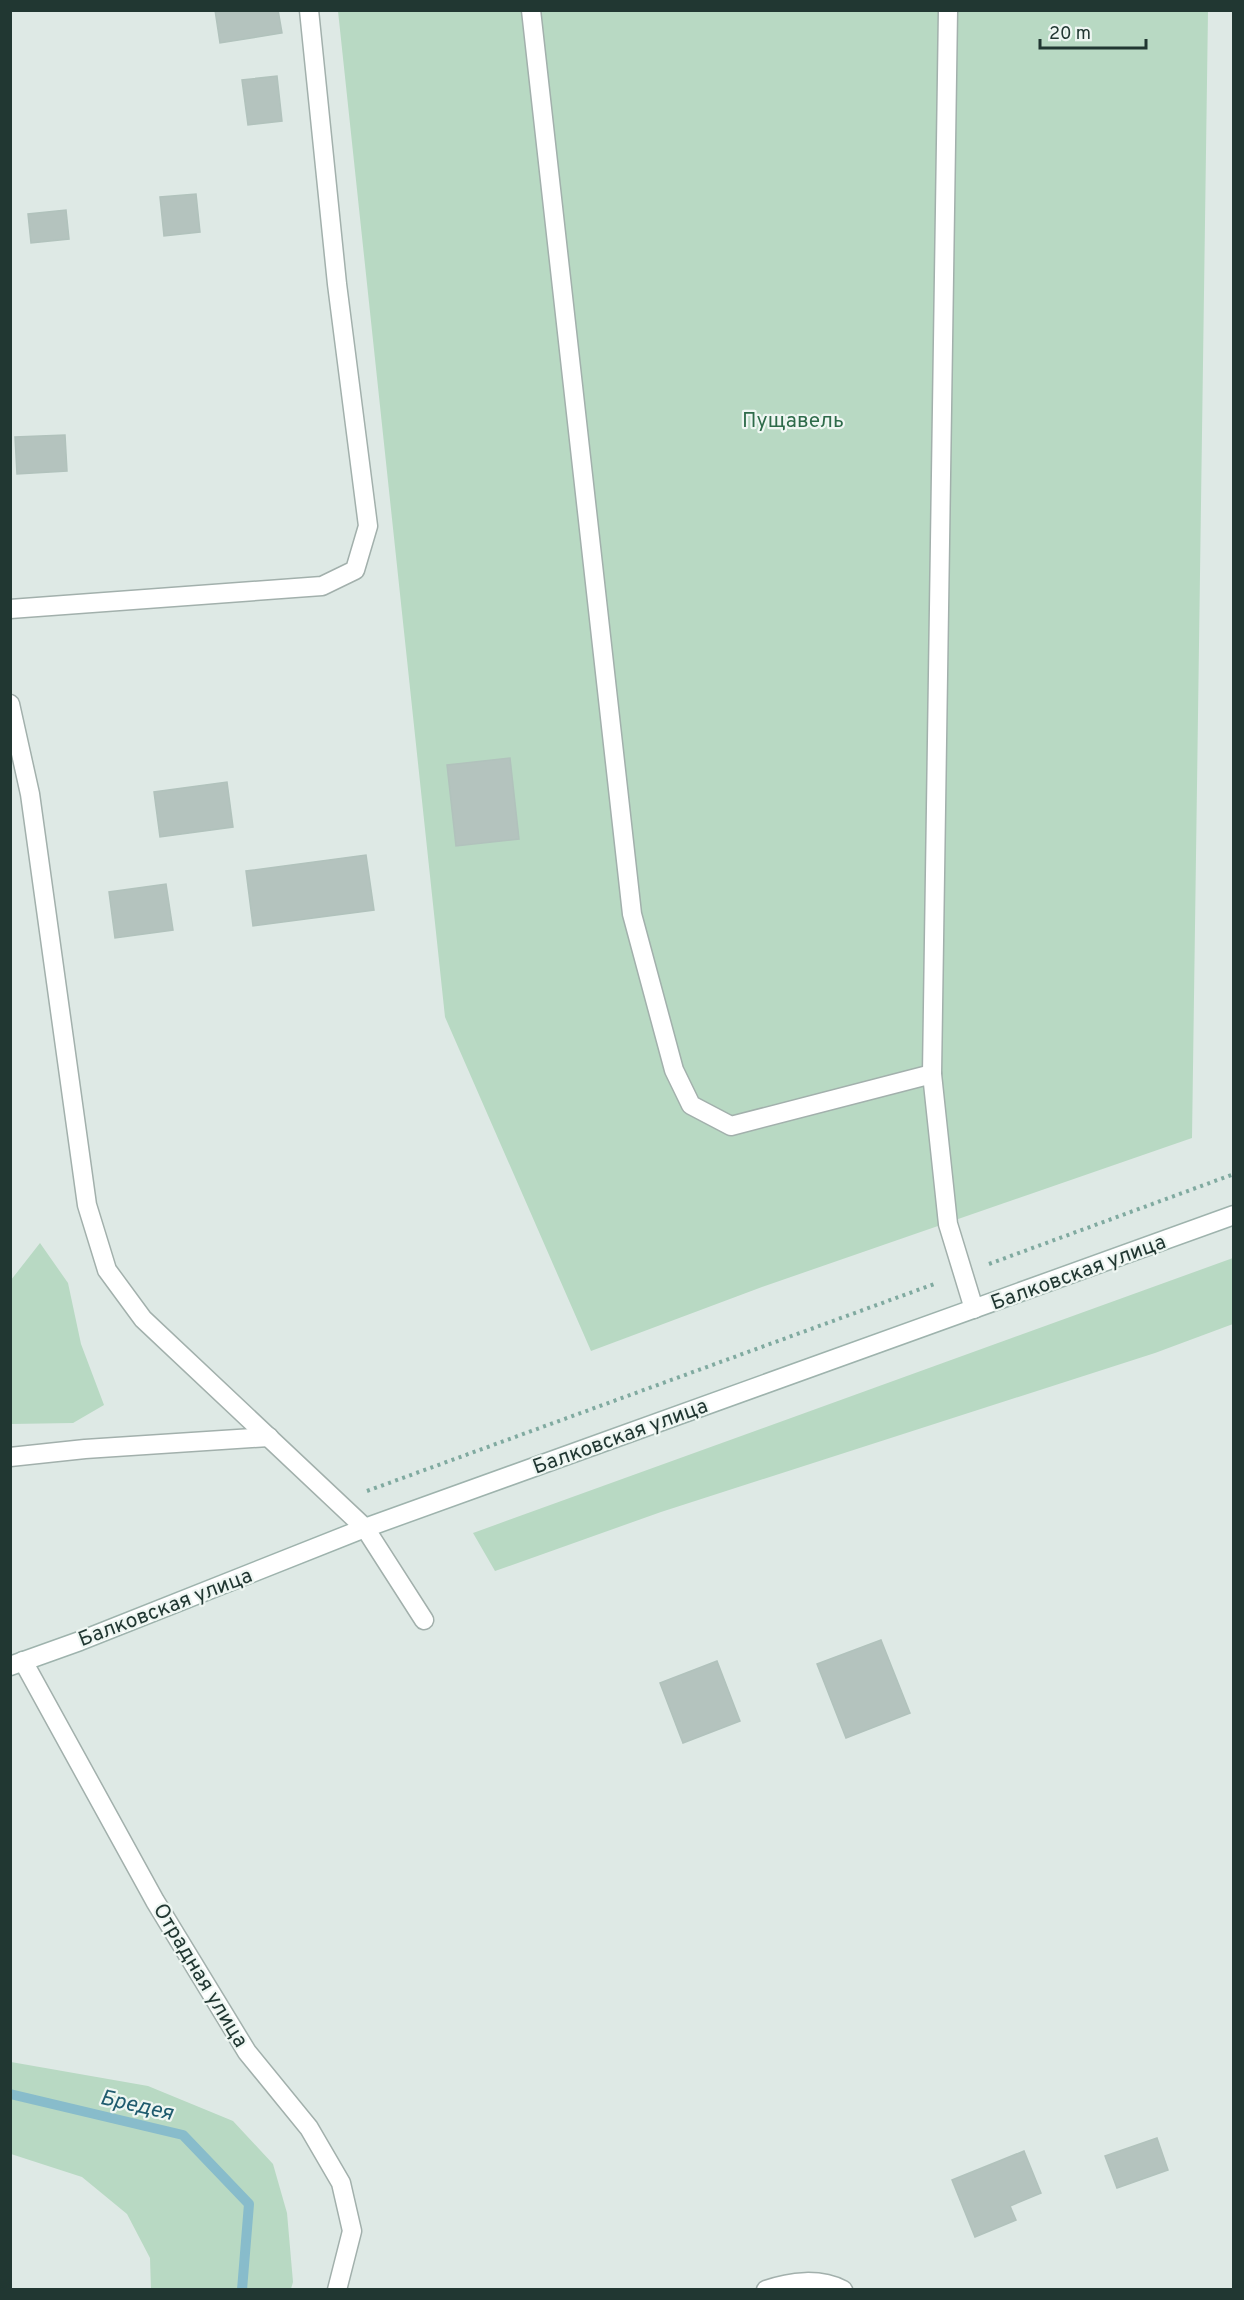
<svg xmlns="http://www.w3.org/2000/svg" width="1244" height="2300" font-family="Overpass,sans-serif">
<rect width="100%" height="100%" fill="#dee9e5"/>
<path fill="#b8d9c3" d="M 338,11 L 1208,11 L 1192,1138 L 762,1287 L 591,1351 L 445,1017 Z
M 40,1243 L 68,1283 L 81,1344 L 104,1405 L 73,1423 L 11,1424 L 11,1280 Z
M 1233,1258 L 1233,1324 L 1155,1353 L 661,1512 L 495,1571 L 473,1533 Z
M 11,2062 L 148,2086 L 233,2121 L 273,2164 L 287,2213 L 293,2282 L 291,2289 L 151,2289 L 150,2258 L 127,2214 L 82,2177 L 11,2154 Z"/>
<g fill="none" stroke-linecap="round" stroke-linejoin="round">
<path stroke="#88bccb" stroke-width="10" d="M 10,2094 L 183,2135 L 249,2204 L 242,2290"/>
</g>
<path fill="#b4c3be" stroke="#b1c2bc" stroke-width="1.5" d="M 215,10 L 278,10 L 282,33 L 220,43 Z
M 277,76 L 282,121 L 248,125 L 242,80 Z
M 196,194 L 200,232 L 164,236 L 160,197 Z
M 66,210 L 69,239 L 31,243 L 28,214 Z
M 65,435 L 67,471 L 17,474 L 15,437 Z
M 510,758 L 519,839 L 456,846 L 447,765 Z
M 227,782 L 233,827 L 160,837 L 154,792 Z
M 366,855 L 374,910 L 253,926 L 246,871 Z
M 166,884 L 173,930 L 115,938 L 109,892 Z
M 881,1640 L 910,1713 L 846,1738 L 817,1664 Z
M 717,1661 L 740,1721 L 683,1743 L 660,1683 Z
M 1157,2138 L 1168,2170 L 1117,2188 L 1105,2156 Z
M 1024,2151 L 1041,2193 L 1010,2206 L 1016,2220 L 975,2237 L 952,2180 Z"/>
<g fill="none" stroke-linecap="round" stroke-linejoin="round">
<g stroke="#a2b0ac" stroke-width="21">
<path id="service" d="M 531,10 L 632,914 L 674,1070 L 691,1105 L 731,1126 L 932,1074
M 10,1457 L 85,1449 L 269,1437
M 365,1528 L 424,1620"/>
</g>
<g stroke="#a2b0ac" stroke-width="21">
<path id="minor" d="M 948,10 L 932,1074 L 948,1224 L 974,1309
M 10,609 L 322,586 L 355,570 L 368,526 L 337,284 L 309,10
M 10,704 L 30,794 L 87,1205 L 107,1270 L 143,1319 L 365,1528
M 23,1661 L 155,1901 L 247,2052 L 309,2128 L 341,2183 L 352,2231 L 337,2290
M 766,2290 C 791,2281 820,2278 843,2290"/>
</g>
<g stroke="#9eb3ad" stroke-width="21">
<path id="secondary" d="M 10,1666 L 80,1641 L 365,1528 L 1234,1215"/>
</g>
<path stroke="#80aaa0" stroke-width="4" stroke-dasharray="3 4.5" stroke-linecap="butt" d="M 989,1264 L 1234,1174
M 367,1491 L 937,1283"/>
<use href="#service" stroke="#fff" stroke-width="18"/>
<use href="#minor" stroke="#fff" stroke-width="18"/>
<use href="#secondary" stroke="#fff" stroke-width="18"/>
</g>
<g text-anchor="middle" stroke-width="4.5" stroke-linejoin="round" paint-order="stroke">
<g font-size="21" fill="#2e6b4a" stroke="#eef6f2">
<text x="793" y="427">Пущавель</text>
</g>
<g font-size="21" fill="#213732" stroke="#eef6f2">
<text transform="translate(1078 1272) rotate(-20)" y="7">Балковская улица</text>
<text transform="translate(620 1436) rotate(-20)" y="7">Балковская улица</text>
<text transform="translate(165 1607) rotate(-21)" y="7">Балковская улица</text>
<text transform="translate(201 1975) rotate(59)" y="7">Отрадная улица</text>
</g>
<g font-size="22" font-style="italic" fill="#1f5b6e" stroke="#eef6f2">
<text transform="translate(137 2104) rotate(13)" y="8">Бредея</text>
</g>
</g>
<rect width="1244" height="2300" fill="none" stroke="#213732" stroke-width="24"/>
<path d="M1040 39v9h106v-9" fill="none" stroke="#213732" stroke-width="3"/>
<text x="1049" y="39" font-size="18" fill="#213732" stroke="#eef6f2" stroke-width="4.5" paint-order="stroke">20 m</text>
</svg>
